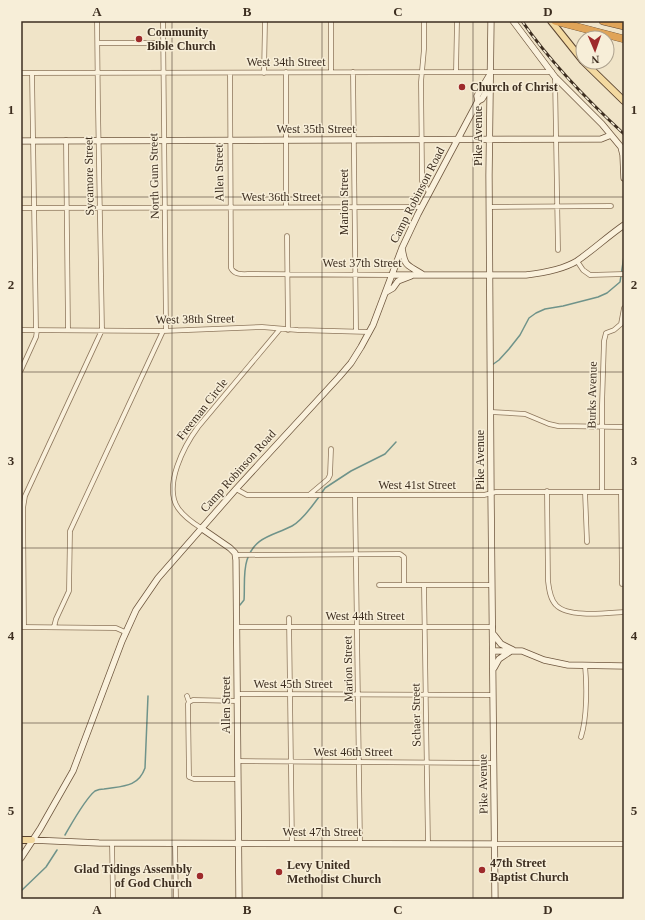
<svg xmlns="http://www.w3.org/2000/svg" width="645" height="920" font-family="Georgia,serif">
<rect width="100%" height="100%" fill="#f0e4c8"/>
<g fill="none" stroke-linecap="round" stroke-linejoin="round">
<path stroke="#6f938a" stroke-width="1.5" d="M 492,365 L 499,360 L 509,349 L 520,335 L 529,318 L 536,313 L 545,309 L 563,306 L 598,297 L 607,293 L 620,282 L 624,256
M 321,494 L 325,488 L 351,471 L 385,454 L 396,442
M 240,605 L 244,600 C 245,588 243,572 247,560 C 255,536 273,536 292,526 C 303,520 311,507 319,497
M 65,835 C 72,823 85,799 95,791 C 97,790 101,789 104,789 C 121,786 138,788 145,768 L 148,696
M 21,891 L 46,867 L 57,850"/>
<g stroke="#8d765c" stroke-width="5.5">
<path id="street" d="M 163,21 L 166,330
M 331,21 L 331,72
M 424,21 L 424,49 L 421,82 L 422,172 L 422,181 L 429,192
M 98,43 L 163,43
M 286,72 L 286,207
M 353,72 L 356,331
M 456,72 L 457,21
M 21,73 L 552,72
M 32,73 L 36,330
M 230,73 L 231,268 C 235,276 244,274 252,274 L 392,275
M 264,73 L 265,21
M 555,78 L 558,250
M 66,140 L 68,330
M 490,207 L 611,206
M 21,208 L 421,207
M 287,236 L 288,330
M 577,261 L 583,270 L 590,275 L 624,274
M 21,330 L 163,331 L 262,327 L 298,330 L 369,332
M 21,370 L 36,337 L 37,330
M 491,412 L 525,414 L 549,424 L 558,426 L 624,427
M 236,489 L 247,495 L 484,495 L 496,492 L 624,492
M 547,491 L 548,581 C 549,589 550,599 556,605 C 568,618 607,613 624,612
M 585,492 L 587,542
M 602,492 L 602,405 L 604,341 L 606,333 L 614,330 L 621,324 L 624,308
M 621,492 L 622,584
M 309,495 L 328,479 L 330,475 L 331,449
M 355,495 L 360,843
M 201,528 C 193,523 184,517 178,508 C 163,486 184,446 198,427 L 280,329
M 235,555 L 400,554 L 404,557 L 404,585
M 379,585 L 492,585
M 424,586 L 428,844
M 289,618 L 292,844
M 21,627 L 116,628 L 125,632
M 24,627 L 23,508 L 25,496 L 102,330 L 98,108 L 97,21
M 54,627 L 56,619 L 69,591 L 70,531 L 163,331
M 237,627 L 493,627
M 237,694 L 493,695
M 187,696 L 189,702 L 188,704 L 189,777 L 194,779 L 238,779
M 189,702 L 193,700 L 237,701
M 581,737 C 587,718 587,686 585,665
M 238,761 L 493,763
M 112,843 L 113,899
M 175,843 L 176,899
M 495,844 L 624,844"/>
</g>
<g stroke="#6f573f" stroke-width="7">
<path id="secondary" d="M 491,21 L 489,175 L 491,493 L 495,899
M 513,21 L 555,77 L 602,124 L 621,147 L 623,155 L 624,178
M 478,101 L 477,96 L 489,76
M 21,141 L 601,139 L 611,135
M 402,248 C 405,268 407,264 422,274
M 392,275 L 526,275 C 543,273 562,270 577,261 C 593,250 608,236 624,225
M 386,292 L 393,288 L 398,281 L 411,276
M 201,528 L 230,548 L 235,553 L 236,560 L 239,899
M 494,635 L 501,644 L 513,650
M 493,651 L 522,651 L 544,660 L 568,665 L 624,666
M 494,668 L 499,659 L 511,651
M 32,840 L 99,843 L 495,844
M 21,858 L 40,829 L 73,771 L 122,641 L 136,610 L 158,578 L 236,489 L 339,377 L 351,363 L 361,347 L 373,325 L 402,248 L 418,214 L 478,101 L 482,99 L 489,87"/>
</g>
<g stroke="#5b4430" stroke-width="8">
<path id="primary" d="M 551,21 L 583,61
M 584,62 L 624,101
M 21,840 L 32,840"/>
</g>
<g stroke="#5b4430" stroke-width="8">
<path id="highway" d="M 555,21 L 624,39
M 603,21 L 624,26"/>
</g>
<use href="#street" stroke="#faf1dc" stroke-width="4"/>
<use href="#secondary" stroke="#faf1dc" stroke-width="5.5"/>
<use href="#primary" stroke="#f3d9a0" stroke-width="6"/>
<use href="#highway" stroke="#e0a458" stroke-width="7"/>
<g stroke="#3d2e20" stroke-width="3">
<path id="rail" d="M 522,21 C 551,63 586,99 624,134"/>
</g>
<use href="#rail" stroke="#f7eed8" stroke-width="1.5" stroke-dasharray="4.5" stroke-linecap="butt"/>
</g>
<path fill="none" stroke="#3d2e20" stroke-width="1" stroke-opacity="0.55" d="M 172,21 L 172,899M 322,21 L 322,899M 473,21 L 473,899M 21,197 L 624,197M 21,372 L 624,372M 21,548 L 624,548M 21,723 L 624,723"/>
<g fill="#9e2a2b" stroke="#f7eed8" stroke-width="1.5">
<circle cx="139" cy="39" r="4"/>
<circle cx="462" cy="87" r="4"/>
<circle cx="482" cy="870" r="4"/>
<circle cx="279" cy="872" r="4"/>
<circle cx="200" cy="876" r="4"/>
</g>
<g text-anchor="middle" stroke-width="3" stroke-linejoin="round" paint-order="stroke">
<g font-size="12" font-weight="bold" fill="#3d2e20" stroke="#f7eed8" text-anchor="start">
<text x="147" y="36">Community<tspan x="147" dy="14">Bible Church</tspan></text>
<text x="470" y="91">Church of Christ</text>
<text x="490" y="867">47th Street<tspan x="490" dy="14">Baptist Church</tspan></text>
<text x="287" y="869">Levy United<tspan x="287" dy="14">Methodist Church</tspan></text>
<text x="192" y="873" text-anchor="end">Glad Tidings Assembly<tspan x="192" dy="14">of God Church</tspan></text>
</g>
<g font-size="12" fill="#3d2e20" stroke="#f7eed8">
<text x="286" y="66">West 34th Street</text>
<text x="316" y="133">West 35th Street</text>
<text transform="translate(478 136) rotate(-90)" y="4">Pike Avenue</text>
<text transform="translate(219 173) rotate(-91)" y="4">Allen Street</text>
<text transform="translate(89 176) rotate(-91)" y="4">Sycamore Street</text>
<text transform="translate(154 176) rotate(-91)" y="4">North Gum Street</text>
<text transform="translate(417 195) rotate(-63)" y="4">Camp Robinson Road</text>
<text x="281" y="201">West 36th Street</text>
<text transform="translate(344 202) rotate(-90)" y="4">Marion Street</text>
<text x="362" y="267">West 37th Street</text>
<text transform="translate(195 319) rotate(-1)" y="4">West 38th Street</text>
<text transform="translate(592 395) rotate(-89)" y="4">Burks Avenue</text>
<text transform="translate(202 409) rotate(-52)" y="4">Freeman Circle</text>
<text transform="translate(480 460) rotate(-90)" y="4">Pike Avenue</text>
<text transform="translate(238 471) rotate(-48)" y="4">Camp Robinson Road</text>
<text x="417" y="489">West 41st Street</text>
<text x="365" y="620">West 44th Street</text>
<text transform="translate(348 669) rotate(-91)" y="4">Marion Street</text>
<text x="293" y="688">West 45th Street</text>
<text transform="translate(226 705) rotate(-90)" y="4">Allen Street</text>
<text transform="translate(416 715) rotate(-91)" y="4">Schaer Street</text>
<text x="353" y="756">West 46th Street</text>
<text transform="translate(483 784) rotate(-91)" y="4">Pike Avenue</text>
<text x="322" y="836">West 47th Street</text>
</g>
</g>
<rect width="645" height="920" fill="none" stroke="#f7eed8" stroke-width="44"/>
<g transform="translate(595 50) rotate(178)"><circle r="19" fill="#f7eed8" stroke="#ada18e"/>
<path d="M0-3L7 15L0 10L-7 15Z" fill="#9e2a2b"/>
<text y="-6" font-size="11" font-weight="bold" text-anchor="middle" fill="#3d2e20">N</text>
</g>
<rect x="22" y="22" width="601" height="876" fill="none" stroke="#3d2e20" stroke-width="1.5"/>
<g font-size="13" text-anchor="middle" font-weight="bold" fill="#3d2e20">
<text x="97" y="16">A</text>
<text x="247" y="16">B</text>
<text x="398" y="16">C</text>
<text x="548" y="16">D</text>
<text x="11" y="114">1</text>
<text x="634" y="114">1</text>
<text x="11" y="289">2</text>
<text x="634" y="289">2</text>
<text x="11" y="465">3</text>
<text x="634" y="465">3</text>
<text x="11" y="640">4</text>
<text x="634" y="640">4</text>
<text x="11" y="815">5</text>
<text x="634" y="815">5</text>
<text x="97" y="914">A</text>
<text x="247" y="914">B</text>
<text x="398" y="914">C</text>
<text x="548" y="914">D</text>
</g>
</svg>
